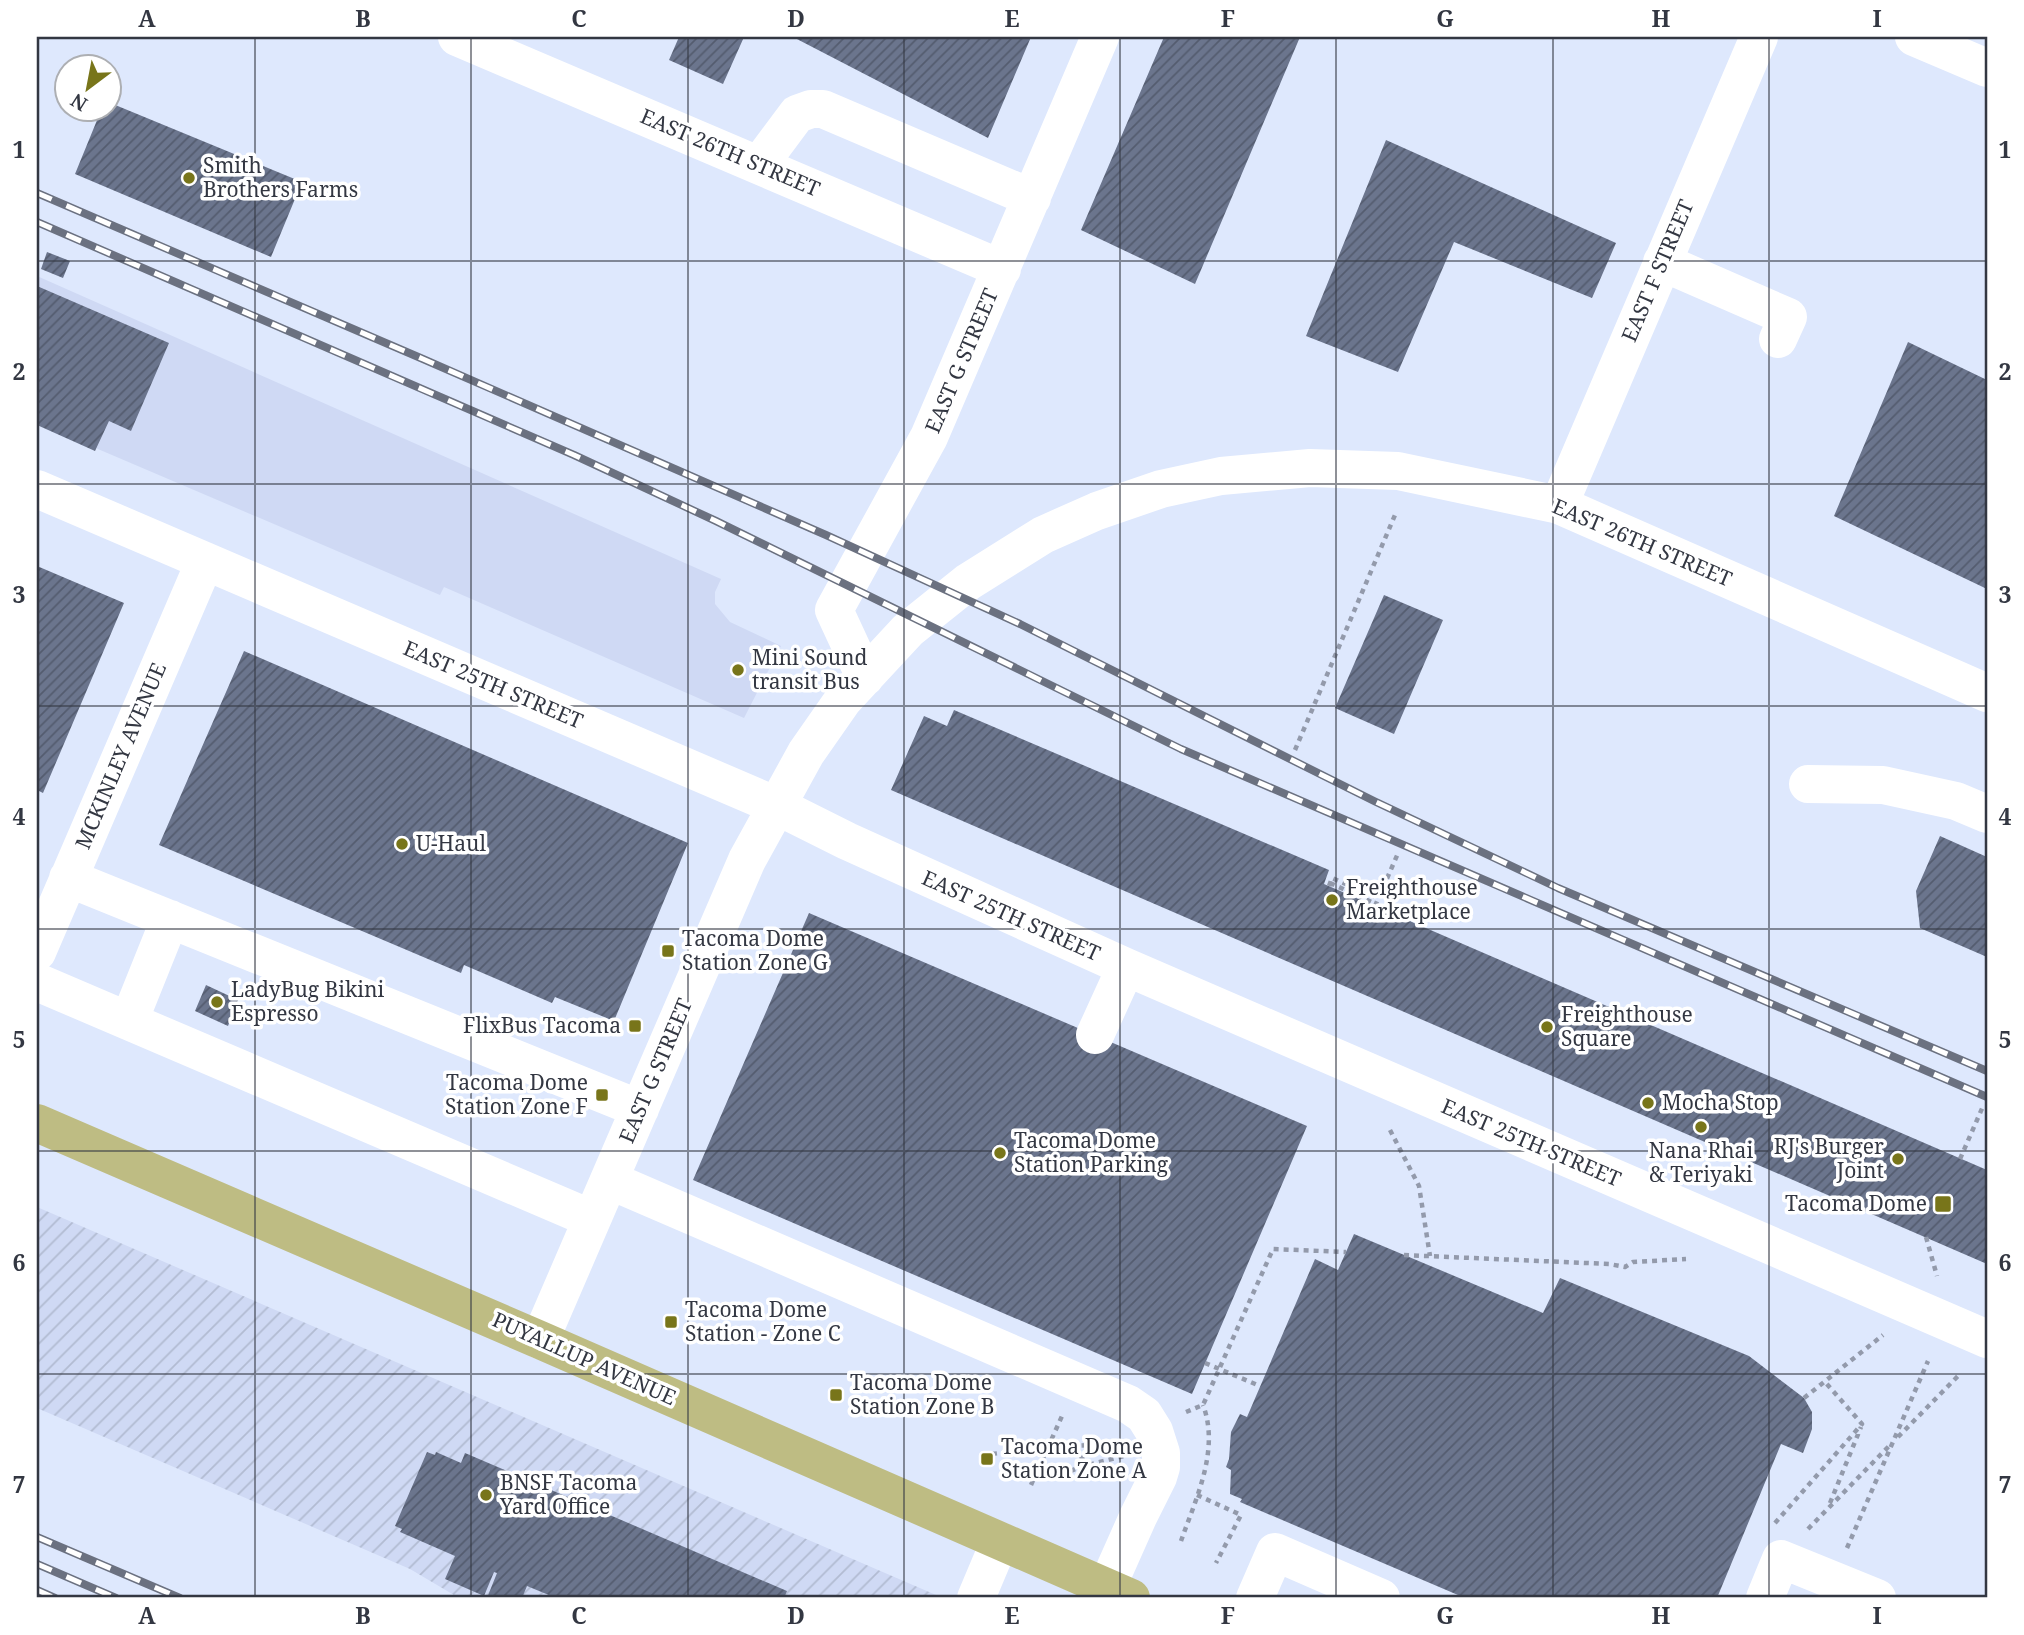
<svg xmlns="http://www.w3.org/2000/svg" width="2024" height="1635" font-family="'Noto Serif',serif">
<defs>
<pattern id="industrial-furrows" width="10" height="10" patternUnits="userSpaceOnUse" patternTransform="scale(1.75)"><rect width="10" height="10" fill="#cfd9f4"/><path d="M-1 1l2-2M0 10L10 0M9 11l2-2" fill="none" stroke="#b2bbd2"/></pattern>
<pattern id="building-hatch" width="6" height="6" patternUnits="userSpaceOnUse" patternTransform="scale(1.75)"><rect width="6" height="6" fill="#6b758d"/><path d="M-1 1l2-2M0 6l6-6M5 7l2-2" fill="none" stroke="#545c6f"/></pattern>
</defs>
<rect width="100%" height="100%" fill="#dee8fd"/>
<path fill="#cfd9f4" d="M 37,276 L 721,579 L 715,592 L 715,604 L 730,622 L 781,646 L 744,718 L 444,587 L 440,595 L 37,423 Z"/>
<path fill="url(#industrial-furrows)" d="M 37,1207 L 943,1598 L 459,1598 L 410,1569 L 37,1408 Z"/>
<path fill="url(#building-hatch)" d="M 679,37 L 744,37 L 723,84 L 669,60 Z
M 793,37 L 1031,37 L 988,138 Z
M 1164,37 L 1300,37 L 1195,284 L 1081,230 Z
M 108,102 L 302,182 L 271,257 L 75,174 L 102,108 L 108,108 Z
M 1386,140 L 1616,243 L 1592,298 L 1454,242 L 1398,372 L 1306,336 Z
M 47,252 L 70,261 L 63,278 L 41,269 Z
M 37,286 L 169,343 L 131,431 L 109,421 L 95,451 L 37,425 Z
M 1908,342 L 1987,380 L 1987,589 L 1834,516 Z
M 37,566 L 124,603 L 43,793 L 37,790 Z
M 1384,595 L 1443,620 L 1394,734 L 1335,708 Z
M 244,651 L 688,843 L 614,1021 L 555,997 L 552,1003 L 464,965 L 461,973 L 159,845 Z
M 954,710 L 1329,870 L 1324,884 L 1987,1170 L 1987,1264 L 891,790 L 924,716 L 947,726 Z
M 1940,836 L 1987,857 L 1987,957 L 1920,928 L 1916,891 Z
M 809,913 L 1307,1126 L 1192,1394 L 693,1180 Z
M 206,985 L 238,1000 L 228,1026 L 195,1011 Z
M 1354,1234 L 1543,1313 L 1560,1278 L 1749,1356 L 1804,1398 L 1812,1412 L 1812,1429 L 1803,1453 L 1781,1444 L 1717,1598 L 1465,1598 L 1240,1502 L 1242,1499 L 1230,1494 L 1231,1470 L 1226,1467 L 1229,1459 L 1231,1432 L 1240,1414 L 1247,1417 L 1315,1259 L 1338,1270 Z
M 427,1452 L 435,1455 L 436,1452 L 461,1463 L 465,1453 L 787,1591 L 784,1598 L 556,1598 L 527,1586 L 522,1598 L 487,1598 L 497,1573 L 494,1572 L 484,1596 L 445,1579 L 455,1556 L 400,1532 L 402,1529 L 395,1526 Z"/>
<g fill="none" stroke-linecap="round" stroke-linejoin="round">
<path stroke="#939aab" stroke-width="4.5" stroke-dasharray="5 5" stroke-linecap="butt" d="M 1295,750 L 1395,515
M 1330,883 L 1376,904
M 1329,886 L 1332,878 L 1378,898
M 1375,906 L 1399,851
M 1390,1130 L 1419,1186 L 1430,1256
M 1960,1159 L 1984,1104
M 1926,1237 L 1937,1276
M 1404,1255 L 1609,1264 L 1625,1267 L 1633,1262 L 1686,1259
M 1205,1363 L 1260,1386
M 1804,1398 L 1883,1335
M 1186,1412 L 1203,1405 L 1273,1249 L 1346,1252
M 1898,1437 L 1960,1374
M 992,1454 L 1048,1447 L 1110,1444 L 1116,1441
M 1086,1477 L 1079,1459 L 1109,1444
M 1052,1479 L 1080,1467 L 1124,1456
M 1031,1485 L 1062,1416
M 1197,1495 L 1241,1515 L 1216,1563
M 1830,1503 L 1861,1427
M 1775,1523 L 1862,1424 L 1825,1382
M 1808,1529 L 1892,1443
M 1181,1541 C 1196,1498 1220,1450 1203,1405
M 1847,1548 L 1928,1361"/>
<path stroke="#fff" stroke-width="38" d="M 457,37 L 1002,269
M 1914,37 L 1987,68
M 759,165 L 797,114 L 811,109 L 823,109 L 1032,198
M 1662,262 L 1788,317 L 1778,339
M 37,489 L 777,806 L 847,841 L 1126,967 L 1987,1339
M 1559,505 L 1759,37
M 865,677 L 834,610 L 929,437 L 1100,37
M 1808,784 L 1883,785 L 1956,801 L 1987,814
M 68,878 L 640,1109
M 37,952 L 205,561
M 37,982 L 592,1219
M 129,1021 L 170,919
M 1095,1035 L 1126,967
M 609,1180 L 1128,1404 L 1144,1415 L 1154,1431 L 1161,1453 L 1161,1467 L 1158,1477 L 1138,1517 L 1102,1598
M 540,1340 L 747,860 L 806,753 L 843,700 L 908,630 L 968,582 L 1043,535 L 1097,511 L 1161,489 L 1221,476 L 1310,468 L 1398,471 L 1559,505 L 1987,693
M 976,1598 L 1000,1541
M 1255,1598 L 1275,1552 L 1381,1598
M 1765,1598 L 1781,1559 L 1877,1598"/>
<path stroke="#bebc83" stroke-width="38" d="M 37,1123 L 540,1340 L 1131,1598"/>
<g stroke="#6b7180" stroke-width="8">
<path id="rail" d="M 37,193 L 423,359 L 826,535 L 1020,624 L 1374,801 L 1558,888 L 1987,1071
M 37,222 L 574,455 L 716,521 L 1181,749 L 1987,1097
M 37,1537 L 180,1598
M 37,1564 L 116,1598
M 37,1590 L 55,1598"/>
</g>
<use href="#rail" stroke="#fff" stroke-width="5" stroke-dasharray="16" stroke-linecap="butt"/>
</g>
<path fill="none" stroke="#333742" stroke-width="2" stroke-opacity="0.55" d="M 255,37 L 255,1598M 471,37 L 471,1598M 688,37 L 688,1598M 904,37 L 904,1598M 1120,37 L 1120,1598M 1336,37 L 1336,1598M 1553,37 L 1553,1598M 1769,37 L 1769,1598M 37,261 L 1987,261M 37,484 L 1987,484M 37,706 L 1987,706M 37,929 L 1987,929M 37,1151 L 1987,1151M 37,1374 L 1987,1374"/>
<g fill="#78751a" stroke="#fff" stroke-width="2.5">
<circle cx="189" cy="178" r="7"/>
<circle cx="738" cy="670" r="7"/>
<circle cx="402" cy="844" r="7"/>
<circle cx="1332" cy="900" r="7"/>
<rect x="661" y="944" width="14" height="14" rx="3.5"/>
<circle cx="217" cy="1002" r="7"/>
<rect x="628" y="1019" width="14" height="14" rx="3.5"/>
<circle cx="1547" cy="1027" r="7"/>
<rect x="595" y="1088" width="14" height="14" rx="3.5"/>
<circle cx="1648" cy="1103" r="7"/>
<circle cx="1701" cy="1127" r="7"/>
<circle cx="1000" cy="1153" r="7"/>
<circle cx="1898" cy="1159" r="7"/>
<rect x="1934" y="1195" width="18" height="18" rx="3.5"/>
<rect x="664" y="1315" width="14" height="14" rx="3.5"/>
<rect x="829" y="1388" width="14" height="14" rx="3.5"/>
<rect x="980" y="1452" width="14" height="14" rx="3.5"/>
<circle cx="486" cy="1495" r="7"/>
</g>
<g text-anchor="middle" stroke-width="7" stroke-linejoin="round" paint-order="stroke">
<g font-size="21" fill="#333742" stroke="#fff">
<text transform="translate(730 153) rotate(23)" y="7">EAST 26TH STREET</text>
<text transform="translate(1658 271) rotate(-67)" y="7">EAST F STREET</text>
<text transform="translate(962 361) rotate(-67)" y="7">EAST G STREET</text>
<text transform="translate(1642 543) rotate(23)" y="7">EAST 26TH STREET</text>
<text transform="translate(493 685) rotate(23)" y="7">EAST 25TH STREET</text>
<text transform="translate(121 756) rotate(-67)" y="7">MCKINLEY AVENUE</text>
<text transform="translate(1011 916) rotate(24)" y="7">EAST 25TH STREET</text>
<text transform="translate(656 1071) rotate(-67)" y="7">EAST G STREET</text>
<text transform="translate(1531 1143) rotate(23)" y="7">EAST 25TH STREET</text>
<text transform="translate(584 1359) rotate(24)" y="7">PUYALLUP AVENUE</text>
</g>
<g font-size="21" fill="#333742" stroke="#fff" text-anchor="start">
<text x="203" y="173">Smith<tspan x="203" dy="24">Brothers Farms</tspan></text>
<text x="752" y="665">Mini Sound<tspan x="752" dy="24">transit Bus</tspan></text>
<text x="416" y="851">U-Haul</text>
<text x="1346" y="895">Freighthouse<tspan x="1346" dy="24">Marketplace</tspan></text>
<text x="682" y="946">Tacoma Dome<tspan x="682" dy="24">Station Zone G</tspan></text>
<text x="231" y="997">LadyBug Bikini<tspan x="231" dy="24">Espresso</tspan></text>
<text x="1561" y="1022">Freighthouse<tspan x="1561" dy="24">Square</tspan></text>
<text x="621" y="1033" text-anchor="end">FlixBus Tacoma</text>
<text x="588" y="1090" text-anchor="end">Tacoma Dome<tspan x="588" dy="24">Station Zone F</tspan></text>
<text x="1662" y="1110">Mocha Stop</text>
<text x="1014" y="1148">Tacoma Dome<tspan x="1014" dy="24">Station Parking</tspan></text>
<text x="1884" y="1154" text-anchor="end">RJ's Burger<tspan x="1884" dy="24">Joint</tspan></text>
<text x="1701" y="1158" text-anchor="middle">Nana Rhai<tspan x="1701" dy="24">&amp; Teriyaki</tspan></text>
<text x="1927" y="1211" text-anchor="end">Tacoma Dome</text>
<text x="685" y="1317">Tacoma Dome<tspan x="685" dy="24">Station - Zone C</tspan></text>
<text x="850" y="1390">Tacoma Dome<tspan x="850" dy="24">Station Zone B</tspan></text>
<text x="1001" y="1454">Tacoma Dome<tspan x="1001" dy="24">Station Zone A</tspan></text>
<text x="500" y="1490">BNSF Tacoma<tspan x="500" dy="24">Yard Office</tspan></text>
</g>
</g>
<rect width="2024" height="1635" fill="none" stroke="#ffffff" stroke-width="77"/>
<g transform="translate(88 88) rotate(212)"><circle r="33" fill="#ffffff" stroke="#adafb3" stroke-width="2"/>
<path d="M0-5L12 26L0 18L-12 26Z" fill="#78751a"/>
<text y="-10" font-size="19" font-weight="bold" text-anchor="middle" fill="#333742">N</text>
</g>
<rect x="38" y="38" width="1948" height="1558" fill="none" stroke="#333742" stroke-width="2.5"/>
<g font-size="23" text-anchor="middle" font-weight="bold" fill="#333742">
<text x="147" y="27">A</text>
<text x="363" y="27">B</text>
<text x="579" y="27">C</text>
<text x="796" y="27">D</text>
<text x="1012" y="27">E</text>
<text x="1228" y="27">F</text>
<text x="1445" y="27">G</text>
<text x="1661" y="27">H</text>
<text x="1877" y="27">I</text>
<text x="19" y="158">1</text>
<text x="2005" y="158">1</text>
<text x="19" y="380">2</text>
<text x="2005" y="380">2</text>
<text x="19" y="603">3</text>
<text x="2005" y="603">3</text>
<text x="19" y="825">4</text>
<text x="2005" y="825">4</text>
<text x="19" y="1048">5</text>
<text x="2005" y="1048">5</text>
<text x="19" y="1271">6</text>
<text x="2005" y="1271">6</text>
<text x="19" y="1493">7</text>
<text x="2005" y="1493">7</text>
<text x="147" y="1624">A</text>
<text x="363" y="1624">B</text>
<text x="579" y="1624">C</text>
<text x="796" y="1624">D</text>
<text x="1012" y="1624">E</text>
<text x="1228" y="1624">F</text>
<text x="1445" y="1624">G</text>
<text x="1661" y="1624">H</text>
<text x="1877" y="1624">I</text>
</g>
</svg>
